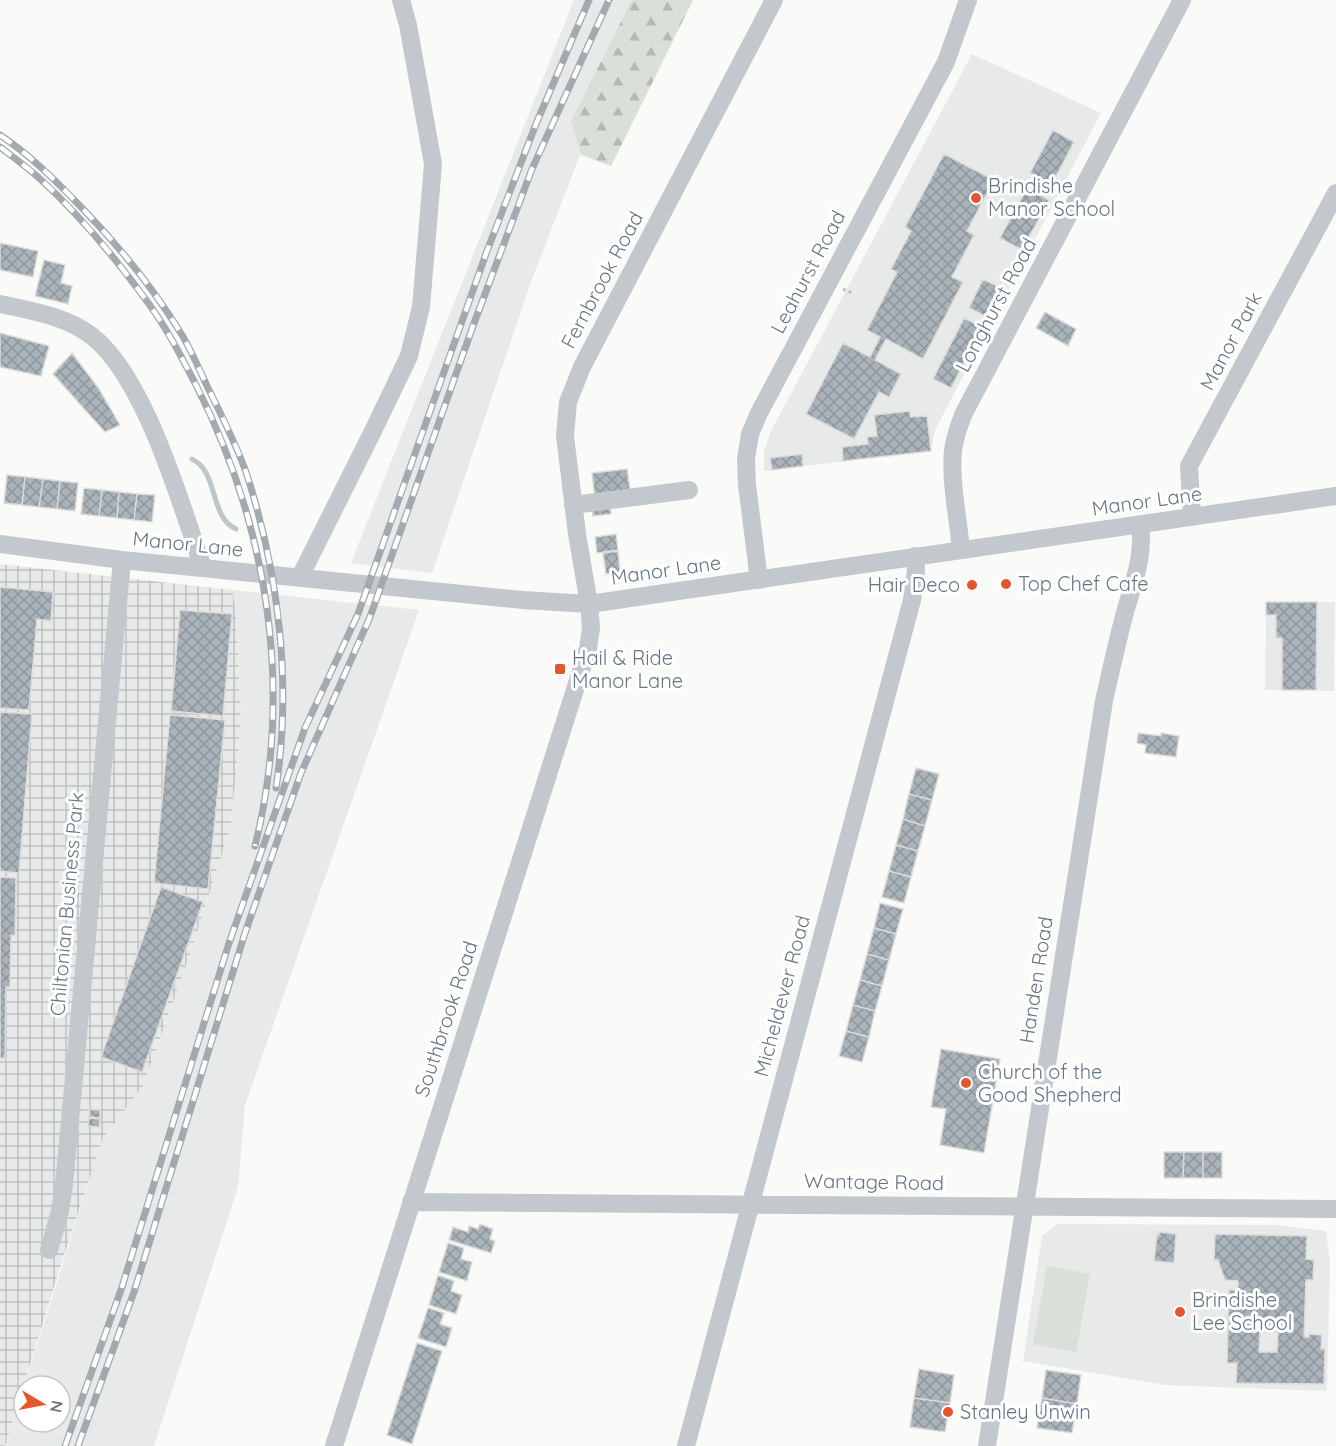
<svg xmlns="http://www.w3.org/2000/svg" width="1336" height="1446" viewBox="0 0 1336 1446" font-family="Quicksand,sans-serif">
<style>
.built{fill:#e8e9e9}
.industrial{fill:url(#industrial-grid)}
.grass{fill:#dadfd7}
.forest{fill:url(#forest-firs)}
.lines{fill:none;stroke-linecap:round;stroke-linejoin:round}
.stream{stroke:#bbc7cb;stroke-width:5}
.building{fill:url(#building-cross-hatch);stroke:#dcdcda;stroke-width:1.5;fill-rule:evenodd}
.path{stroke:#bbbfc2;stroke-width:3;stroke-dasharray:3 3;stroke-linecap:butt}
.minor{stroke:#c3c8cc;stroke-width:18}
.rail-casing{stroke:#a2aab0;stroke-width:7}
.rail{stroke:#fff;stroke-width:4.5;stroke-dasharray:14;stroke-linecap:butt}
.poi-dot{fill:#e4572e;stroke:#fff;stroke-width:2}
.labels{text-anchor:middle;stroke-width:6;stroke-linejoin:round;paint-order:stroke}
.poi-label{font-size:20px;fill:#657683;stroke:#fff;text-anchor:start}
.street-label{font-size:20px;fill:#657683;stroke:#fff}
</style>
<defs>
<pattern id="industrial-grid" width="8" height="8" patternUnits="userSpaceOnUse" patternTransform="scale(1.5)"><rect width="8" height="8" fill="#e8e9e9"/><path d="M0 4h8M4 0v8" fill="none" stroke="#c0c1c2"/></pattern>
<pattern id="forest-firs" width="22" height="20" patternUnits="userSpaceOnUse" patternTransform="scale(1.5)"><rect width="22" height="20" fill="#dadfd7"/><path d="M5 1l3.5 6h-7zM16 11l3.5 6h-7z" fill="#b4b9b4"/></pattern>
<pattern id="building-cross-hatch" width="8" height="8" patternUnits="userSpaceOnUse" patternTransform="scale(1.5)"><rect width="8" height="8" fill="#aab3b9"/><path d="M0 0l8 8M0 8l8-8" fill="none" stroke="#8e969c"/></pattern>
</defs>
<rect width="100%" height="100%" fill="#fafaf8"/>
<path class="built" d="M 574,0 L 693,0 L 611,166 L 580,155 L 531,282 L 432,573 L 351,563 Z
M 972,54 L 1101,113 L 935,430 L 931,451 L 764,471 L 764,452 L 770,433 Z
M 233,590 L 419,610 L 245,1105 L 238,1187 L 154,1446 L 5,1446 L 24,1386 L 24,1422 L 60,1422 L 60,1386 L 24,1386 L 103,1137 L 143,1086 L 189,957 L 231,826 L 241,719 L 236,616 Z
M 1266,602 L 1335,602 L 1334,691 L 1265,690 Z
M 1057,1224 L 1275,1225 L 1326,1231 L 1330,1263 L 1327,1391 L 1165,1385 L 1023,1361 L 1042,1236 Z"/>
<path class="industrial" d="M 0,564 L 233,590 L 236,616 L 241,720 L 231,826 L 189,957 L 143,1086 L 103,1138 L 60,1268 L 5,1446 L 0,1446 Z"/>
<path class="grass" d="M 1047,1266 L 1090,1274 L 1076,1352 L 1033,1344 Z"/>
<path class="forest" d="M 632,0 L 693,0 L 611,166 L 581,154 L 571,121 Z"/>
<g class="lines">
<path class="stream" d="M 192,459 C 219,472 209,517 236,529"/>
</g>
<path class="building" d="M 1053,130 L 1074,142 L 1052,184 L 1030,173 Z
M 944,154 L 994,180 L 967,231 L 974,235 L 952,277 L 963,282 L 923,359 L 886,339 L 875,360 L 901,374 L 889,397 L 879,392 L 854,439 L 806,414 L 843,343 L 870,357 L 880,337 L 867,330 L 897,272 L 891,269 L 911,231 L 905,227 Z
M 1027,188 L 1049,200 L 1022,250 L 1000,238 Z
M 0,243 L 38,251 L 33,277 L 0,270 Z
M 44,260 L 65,265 L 61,283 L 72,286 L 68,304 L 35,296 Z
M 983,279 L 999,287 L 985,316 L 969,308 Z
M 1045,312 L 1076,329 L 1068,346 L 1036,328 Z
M 964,318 L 982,327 L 951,388 L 933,379 Z
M 0,333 L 49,346 L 41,376 L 0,367 Z
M 72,353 L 99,389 L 120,425 L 105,432 L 53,374 Z
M 910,411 L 910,417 L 927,416 L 931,451 L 843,461 L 842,447 L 868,444 L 867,437 L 877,436 L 874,415 Z
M 802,454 L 803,466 L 772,470 L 770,458 Z
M 627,469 L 630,489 L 595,499 L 592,473 Z
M 7,475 L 25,477 L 22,505 L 4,503 Z
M 25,477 L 43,479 L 39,507 L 22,505 Z
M 43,479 L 60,481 L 57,509 L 39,507 Z
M 60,481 L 78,483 L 75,511 L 57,509 Z
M 84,488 L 102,490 L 99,516 L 81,514 Z
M 102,490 L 119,492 L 117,518 L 99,516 Z
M 119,492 L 137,494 L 134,520 L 117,518 Z
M 137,494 L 155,495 L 152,522 L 134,520 Z
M 610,504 L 611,514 L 593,516 L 592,506 Z
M 616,534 L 618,550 L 597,553 L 595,537 Z
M 618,551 L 620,572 L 606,574 L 603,553 Z
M 0,587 L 53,592 L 51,621 L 37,619 L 29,710 L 0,708 Z
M 1266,602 L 1317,602 L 1316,690 L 1282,690 L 1282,638 L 1276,638 L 1276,615 L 1266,615 Z
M 180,610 L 232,614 L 223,716 L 171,711 Z
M 0,712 L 32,714 L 19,873 L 0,871 Z
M 170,715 L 225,720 L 208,889 L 154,883 Z
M 1138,733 L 1161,736 L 1161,733 L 1179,736 L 1176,757 L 1145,753 L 1146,745 L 1137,743 Z
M 916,768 L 939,774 L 932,800 L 909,794 Z
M 909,794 L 932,800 L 925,826 L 903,819 Z
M 903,819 L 925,826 L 918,851 L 896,845 Z
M 896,845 L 918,851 L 911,877 L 889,871 Z
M 889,871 L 911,877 L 904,903 L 882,897 Z
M 0,877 L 16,878 L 15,935 L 11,935 L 10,987 L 6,987 L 5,1058 L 0,1058 Z
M 161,887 L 203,902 L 142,1072 L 101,1057 Z
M 880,903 L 903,909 L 896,934 L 874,928 Z
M 874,928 L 896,934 L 889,960 L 867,954 Z
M 867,954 L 889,960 L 882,986 L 860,980 Z
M 860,980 L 882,986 L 875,1011 L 853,1005 Z
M 853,1005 L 875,1011 L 869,1037 L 846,1031 Z
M 846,1031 L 869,1037 L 862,1062 L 839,1056 Z
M 941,1049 L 1000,1059 L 984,1153 L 940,1145 L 946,1109 L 931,1107 Z
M 90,1109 L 100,1110 L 100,1118 L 89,1117 Z
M 89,1118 L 100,1119 L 99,1127 L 88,1126 Z
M 1164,1152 L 1184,1152 L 1183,1178 L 1164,1178 Z
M 1184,1152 L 1203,1152 L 1203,1178 L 1183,1178 Z
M 1203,1152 L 1222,1152 L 1222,1178 L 1203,1178 Z
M 480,1224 L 493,1229 L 490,1239 L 495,1241 L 491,1253 L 449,1240 L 453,1227 L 468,1232 L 469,1226 L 478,1229 Z
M 1159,1232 L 1176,1234 L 1174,1263 L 1154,1261 L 1157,1235 L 1159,1235 Z
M 1215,1234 L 1307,1236 L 1306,1259 L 1314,1260 L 1313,1280 L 1306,1280 L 1304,1337 L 1309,1337 L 1309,1334 L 1322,1335 L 1321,1349 L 1325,1349 L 1324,1384 L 1236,1383 L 1237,1363 L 1227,1363 L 1229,1290 L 1238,1290 L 1238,1281 L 1225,1280 L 1218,1260 L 1214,1260 ZM 1260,1332 L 1278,1332 L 1277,1352 L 1259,1352 Z
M 448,1243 L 464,1248 L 461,1259 L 472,1262 L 467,1281 L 439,1272 Z
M 438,1275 L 454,1281 L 451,1291 L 462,1295 L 456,1314 L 429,1305 Z
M 428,1308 L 444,1313 L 440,1324 L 452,1328 L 446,1347 L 418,1338 Z
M 417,1343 L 442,1351 L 412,1444 L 387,1435 Z
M 919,1369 L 954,1375 L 950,1403 L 914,1398 Z
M 1046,1370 L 1081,1375 L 1077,1404 L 1042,1398 Z
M 914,1398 L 950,1403 L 945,1432 L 910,1427 Z
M 1042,1398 L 1077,1404 L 1072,1433 L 1037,1428 Z"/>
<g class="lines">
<path class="path" d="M 843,289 L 852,293"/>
<path class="minor" d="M 0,304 C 28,310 58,315 83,330 C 142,364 181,505 203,568
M 573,505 L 689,490
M 1192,517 L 1189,466 L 1336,193
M 0,544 L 122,560 L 523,600 L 589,604 L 1336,496
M 961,549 C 958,518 950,481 953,450 C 955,437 959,425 964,413 L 1182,0
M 300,577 L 374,429 L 409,356 L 421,307 L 433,164 L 408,25 L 401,0
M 759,580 L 747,485 L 746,459 L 750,434 L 759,413 L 946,62 L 968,0
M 411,1202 L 1336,1209
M 49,1250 L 60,1211 L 64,1185 L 122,560
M 334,1446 L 588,649 L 591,628 L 589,604 L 577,534 L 565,436 L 568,402 L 582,367 L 774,0
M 686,1446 L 912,600 L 916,570 L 915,556
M 987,1446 L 1104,701 C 1110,674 1116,647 1123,620 C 1131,588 1145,558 1140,525"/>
<defs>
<path id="rail" d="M 0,135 C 30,155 56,181 81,207 C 119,246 154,289 182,335 C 192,352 200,371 208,388 C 222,416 237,446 247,475 C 279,575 292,684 276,788
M 0,147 C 13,157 27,167 39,178 C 80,215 117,260 149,304 C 167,329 181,356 195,383 C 268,526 294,689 255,846
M 65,1446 L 121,1290 L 229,943 L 305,728 L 358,614 L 487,251 L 536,124 L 589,0
M 78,1446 L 134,1292 L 245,933 L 301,773 L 370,617 L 473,326 L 532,169 L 609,0"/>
</defs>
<use href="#rail" class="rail-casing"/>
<use href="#rail" class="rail"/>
</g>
<g class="poi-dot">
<circle cx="976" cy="198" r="6"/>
<circle cx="1006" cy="584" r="6"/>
<circle cx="972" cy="585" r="6"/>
<rect x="554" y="663" width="12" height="12" rx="3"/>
<circle cx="966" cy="1083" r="6"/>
<circle cx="1180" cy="1312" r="6"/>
<circle cx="948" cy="1412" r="6"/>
</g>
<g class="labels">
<g class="poi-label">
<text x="988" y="193">Brindishe<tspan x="988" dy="23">Manor School</tspan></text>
<text x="1018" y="591">Top Chef Cafe</text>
<text x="960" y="592" text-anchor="end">Hair Deco</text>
<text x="572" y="665">Hail &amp; Ride<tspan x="572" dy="23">Manor Lane</tspan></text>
<text x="978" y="1079">Church of the<tspan x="978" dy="23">Good Shepherd</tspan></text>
<text x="1192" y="1307">Brindishe<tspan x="1192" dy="23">Lee School</tspan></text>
<text x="960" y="1419">Stanley Unwin</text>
</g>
<g class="street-label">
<text transform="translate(808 272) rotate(-62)" y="7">Leahurst Road</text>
<text transform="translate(602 280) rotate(-62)" y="7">Fernbrook Road</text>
<text transform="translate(996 305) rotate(-62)" y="7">Longhurst Road</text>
<text transform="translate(1231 341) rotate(-62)" y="7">Manor Park</text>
<text transform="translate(1147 501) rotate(-8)" y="7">Manor Lane</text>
<text transform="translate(188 544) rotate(6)" y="7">Manor Lane</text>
<text transform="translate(666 570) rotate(-8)" y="7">Manor Lane</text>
<text transform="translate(67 904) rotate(-85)" y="7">Chiltonian Business Park</text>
<text transform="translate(1036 980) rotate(-81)" y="7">Handen Road</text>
<text transform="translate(782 996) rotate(-75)" y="7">Micheldever Road</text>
<text transform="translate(446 1019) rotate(-72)" y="7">Southbrook Road</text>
<text transform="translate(874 1182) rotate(1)" y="7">Wantage Road</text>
</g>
</g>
<g transform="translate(42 1404) rotate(100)"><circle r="28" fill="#ffffff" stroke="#c1c8cd" stroke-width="1.5"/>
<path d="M0-4.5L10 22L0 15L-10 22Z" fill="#e4572e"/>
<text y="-9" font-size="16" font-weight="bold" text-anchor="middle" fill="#657683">N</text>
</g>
</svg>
